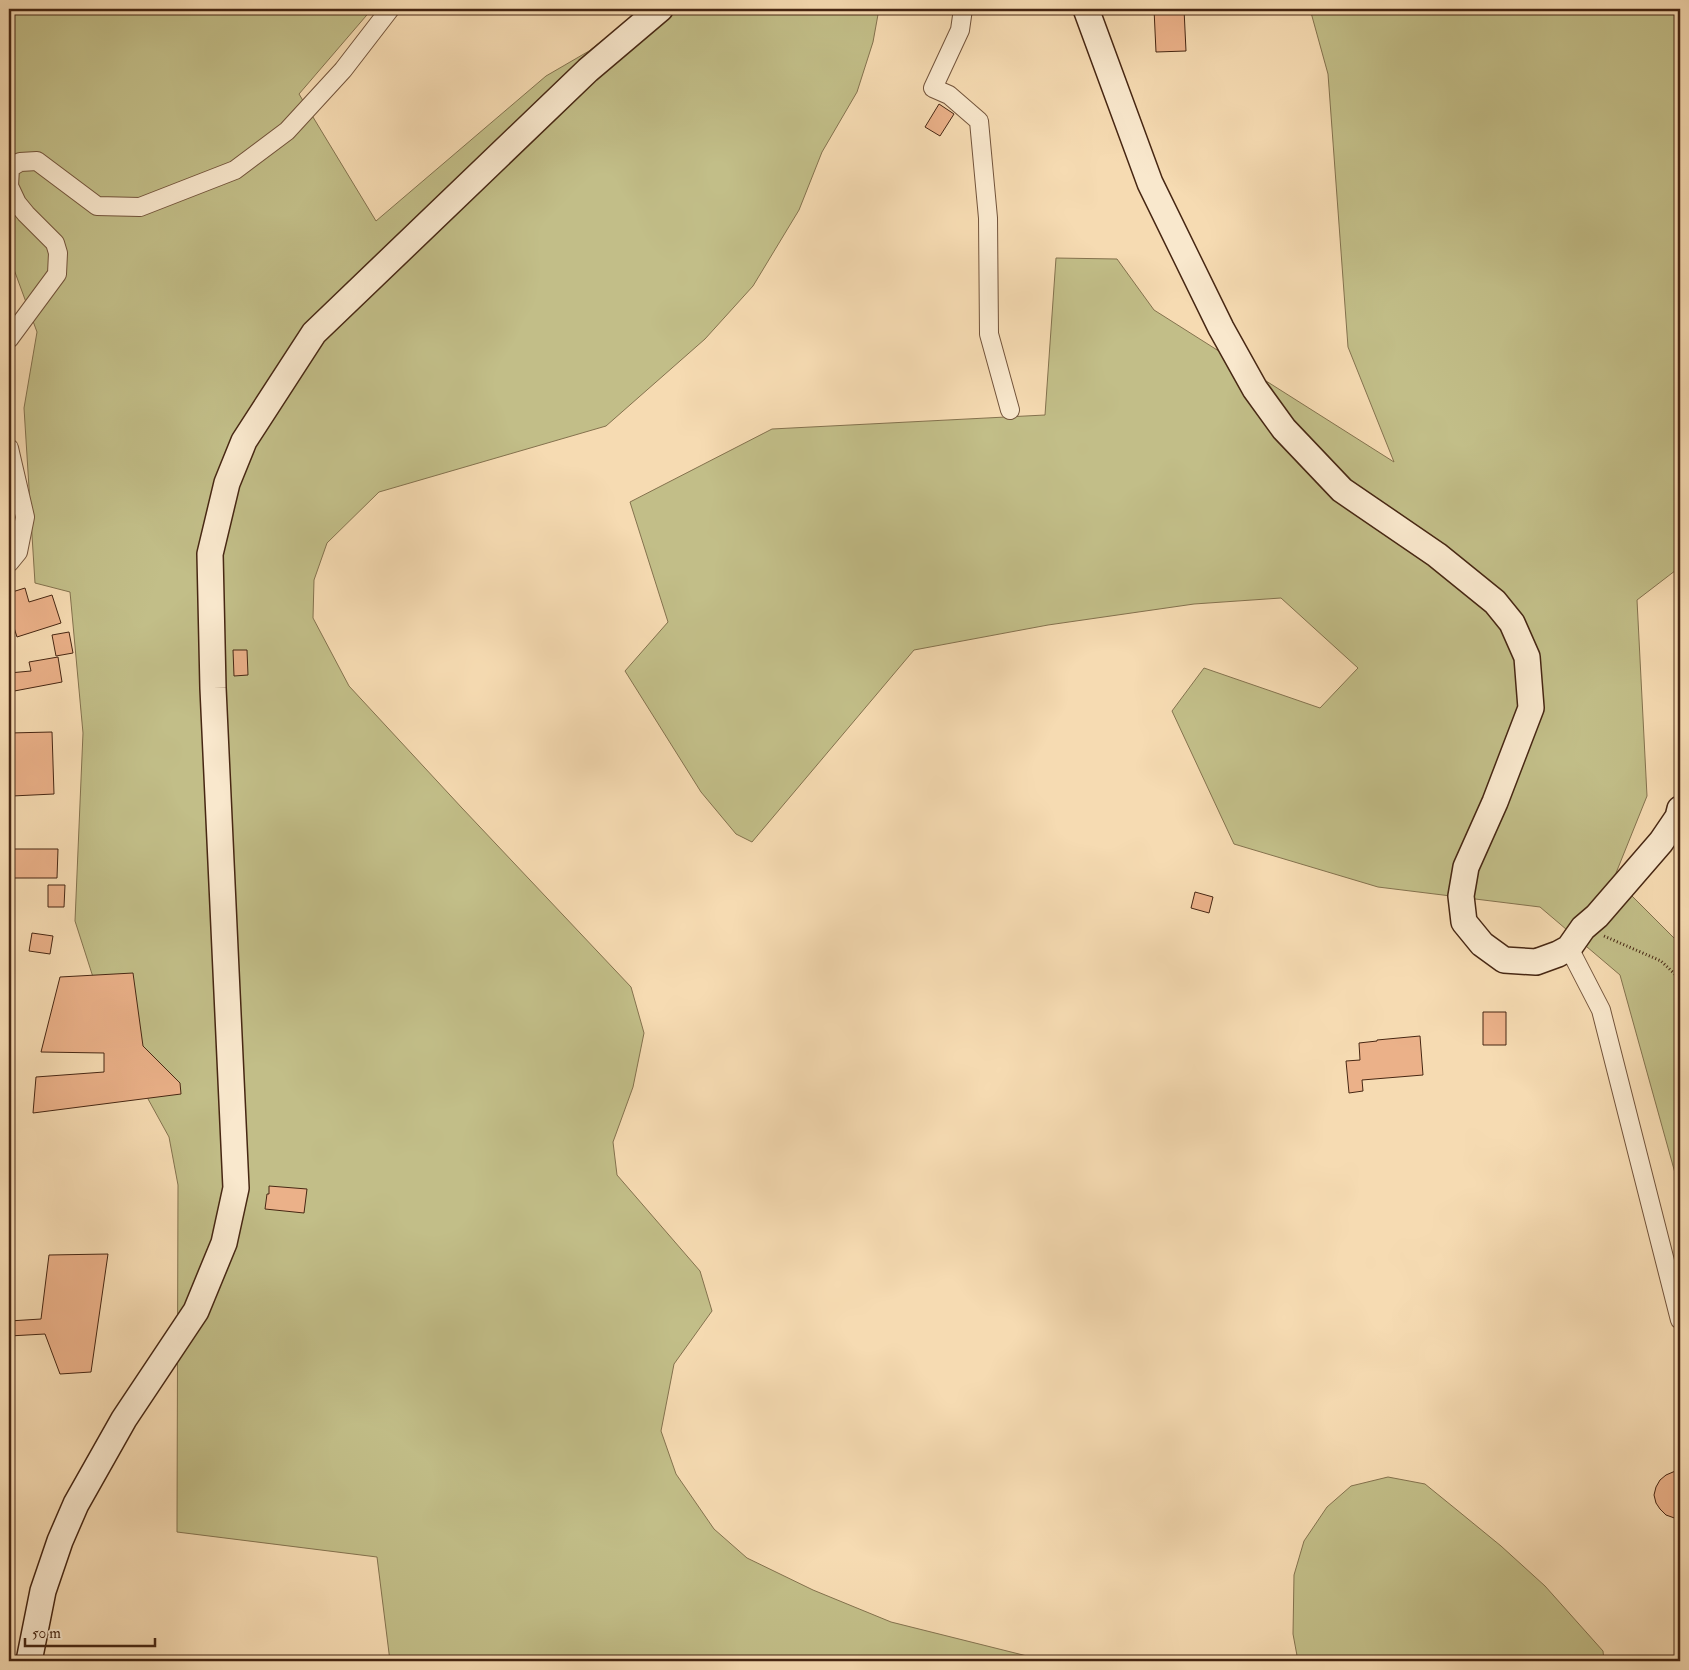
<svg xmlns="http://www.w3.org/2000/svg" width="1689" height="1670" viewBox="0 0 1689 1670" font-family="'IM FELL Double Pica',serif">
<style>
.green{fill:#c2be88;stroke:#84724e}
.building{fill:#ebb189;stroke:#472713}
.lines{fill:none;stroke-linecap:round;stroke-linejoin:round}
.street-casing{stroke:#73543b;stroke-width:20}
.secondary-casing{stroke:#472713;stroke-width:28}
.path{stroke:#472713;stroke-width:3;stroke-dasharray:1 2.5;stroke-linecap:butt}
.street{stroke:#f9e8cd;stroke-width:18}
.secondary{stroke:#f9e8cd;stroke-width:25}
</style>
<rect width="100%" height="100%" fill="#f6dbb2"/>
<filter id="stains"><feTurbulence type="fractalNoise" baseFrequency=".004" numOctaves="4"/><feColorMatrix values="0 0 0 0 .2 0 0 0 0 .09 0 0 0 0 .02 0 0 0 .5 -.17"/></filter>
<radialGradient id="worn" r=".72"><stop offset=".6" stop-color="#630" stop-opacity="0"/><stop offset="1" stop-color="#630" stop-opacity=".3"/></radialGradient>
<path class="green" d="M 9,9 L 372,9 L 299,94 L 376,221 L 546,76 L 589,51 L 642,9 L 879,9 L 873,42 L 857,92 L 822,152 L 799,210 L 753,286 L 705,339 L 606,426 L 379,492 L 327,543 L 314,580 L 313,618 L 349,686 L 462,808 L 631,987 L 644,1033 L 633,1087 L 613,1142 L 617,1175 L 700,1271 L 712,1311 L 674,1364 L 661,1431 L 676,1474 L 714,1529 L 747,1558 L 813,1590 L 891,1622 L 1047,1661 L 390,1661 L 377,1557 L 177,1532 L 178,1185 L 169,1137 L 110,1030 L 75,921 L 83,733 L 70,592 L 35,583 L 24,408 L 37,332 L 9,256 Z
M 1310,9 L 1680,9 L 1680,567 L 1637,600 L 1647,796 L 1614,878 L 1680,944 L 1680,1191 L 1620,975 L 1540,907 L 1378,887 L 1234,844 L 1172,711 L 1204,668 L 1320,708 L 1358,668 L 1281,598 L 1194,604 L 1048,625 L 914,650 L 752,842 L 736,834 L 701,792 L 625,671 L 668,622 L 630,502 L 772,429 L 1045,415 L 1056,258 L 1117,259 L 1154,310 L 1394,462 L 1348,347 L 1328,74 Z
M 1388,1477 L 1425,1484 L 1457,1510 L 1501,1546 L 1545,1586 L 1603,1651 L 1604,1661 L 1298,1661 L 1293,1634 L 1294,1575 L 1304,1541 L 1327,1507 L 1351,1486 Z"/>
<path class="building" d="M 1154,9 L 1184,9 L 1186,51 L 1156,52 Z
M 939,104 L 954,114 L 940,136 L 925,127 Z
M 25,588 L 29,602 L 52,595 L 61,623 L 17,637 L 9,612 L 9,593 Z
M 69,632 L 73,653 L 56,656 L 52,635 Z
M 233,650 L 247,650 L 248,675 L 234,676 Z
M 58,657 L 62,682 L 9,692 L 9,673 L 31,671 L 29,662 Z
M 52,732 L 54,794 L 12,796 L 9,733 Z
M 12,849 L 58,849 L 57,878 L 12,878 Z
M 48,885 L 65,885 L 64,907 L 48,907 Z
M 1195,892 L 1213,897 L 1209,913 L 1191,908 Z
M 32,933 L 53,936 L 50,954 L 29,951 Z
M 133,973 L 143,1046 L 180,1083 L 181,1094 L 33,1113 L 36,1077 L 104,1072 L 104,1053 L 41,1052 L 60,977 Z
M 1483,1012 L 1506,1012 L 1506,1045 L 1483,1045 Z
M 1420,1036 L 1423,1075 L 1362,1080 L 1363,1091 L 1349,1093 L 1346,1061 L 1360,1060 L 1359,1043 L 1377,1041 L 1377,1040 Z
M 269,1186 L 307,1189 L 304,1213 L 265,1209 L 267,1194 L 269,1194 Z
M 108,1254 L 91,1372 L 60,1374 L 45,1334 L 9,1336 L 9,1321 L 41,1319 L 49,1255 Z
M 1680,1469 L 1680,1520 L 1666,1515 L 1660,1509 L 1656,1503 L 1654,1495 L 1656,1487 L 1660,1480 L 1666,1475 Z"/>
<g class="lines">
<defs>
<path id="street" d="M 963,9 L 960,30 L 933,88 L 949,95 L 979,121 L 988,218 L 989,334 L 1010,410
M 9,339 L 57,274 L 58,253 L 55,243 L 26,214 L 17,203 L 9,186 L 10,168 L 20,162 L 37,161 L 97,206 L 140,207 L 235,170 L 287,131 L 343,70 L 390,9
M 9,448 L 25,517 L 18,552 L 9,563
M 1569,948 L 1601,1010 L 1680,1320"/>
<path id="secondary" d="M 1086,9 L 1150,183 L 1221,328 L 1255,389 L 1284,429 L 1342,490 L 1437,555 L 1495,602 L 1512,623 L 1527,657 L 1531,708 L 1495,802 L 1466,867 L 1461,896 L 1464,922 L 1482,944 L 1504,960 L 1536,962 L 1558,954 L 1569,948 L 1583,928 L 1597,916 L 1661,842 L 1678,817 L 1680,809
M 29,1661 L 43,1591 L 60,1541 L 76,1504 L 124,1419 L 196,1311 L 224,1243 L 236,1188 L 213,688 L 210,554 L 227,483 L 244,441 L 314,333 L 588,70 L 660,9"/>
</defs>
<use href="#street" class="street-casing"/>
<use href="#secondary" class="secondary-casing"/>
<path class="path" d="M 1604,936 L 1661,961 L 1680,979"/>
<use href="#street" class="street"/>
<use href="#secondary" class="secondary"/>
</g>
<rect width="1689" height="1670" fill="none" stroke="#f6dbb2" stroke-width="30"/>
<rect x="10" y="10" width="1669" height="1650" fill="none" stroke="#472713" stroke-width="2.5"/>
<rect x="15" y="15" width="1659" height="1640" fill="none" stroke="#472713"/>
<path d="M25 1638v8h130v-8" fill="none" stroke="#472713" stroke-width="2.5"/>
<text x="32" y="1638" font-size="15" fill="#472713" stroke="#f9e8cd" stroke-width="4" paint-order="stroke">50 m</text>
<rect width="100%" height="100%" filter="url(#stains)"/>
<rect width="100%" height="100%" fill="url(#worn)"/>
</svg>
